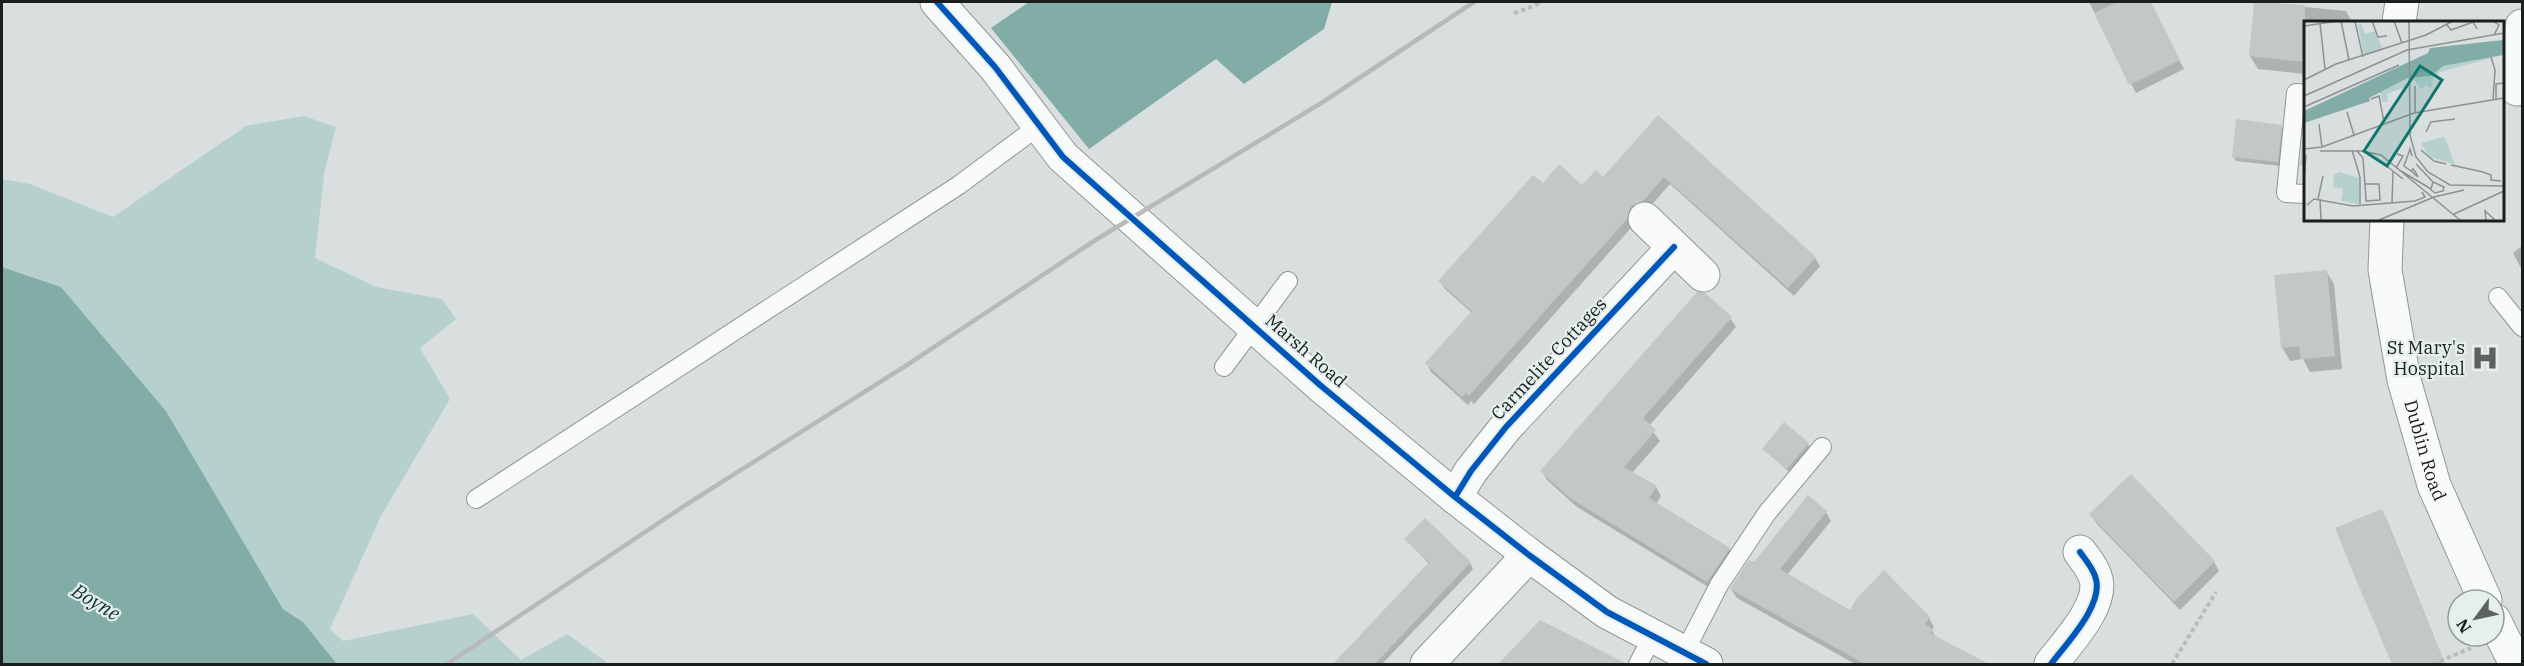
<svg xmlns="http://www.w3.org/2000/svg" width="2524" height="666" viewBox="0 0 2524 666" font-family="'IBM Plex Serif',serif">
<style>
.green{fill:#b6d1cd}
.water{fill:#82ada7}
.shadow{fill:#0003}
.building{fill:#c3c8c7}
.lines{fill:none;stroke-linecap:round;stroke-linejoin:round}
.lane-casing{stroke:#929695;stroke-width:20}
.street-casing{stroke:#929695;stroke-width:35}
.secondary-casing{stroke:#929695;stroke-width:35}
.path{stroke:#babcbc;stroke-width:4;stroke-dasharray:4.5 3;stroke-linecap:butt}
.lane{stroke:#f9fafa;stroke-width:18}
.street{stroke:#f9fafa;stroke-width:33}
.secondary{stroke:#f9fafa;stroke-width:33}
.rail{stroke:#b8b9b9;stroke-width:4.5}
.cycleway-casing{stroke:#e4efee;stroke-width:10}
.cycleway{stroke:#0057b8;stroke-width:6}
.labels{text-anchor:middle;stroke-width:4.5;stroke-linejoin:round;paint-order:stroke}
.poi-label{font-size:18px;fill:#1a1f1e;stroke:#e4efee;text-anchor:end}
.street-label{font-size:18px;fill:#1a1f1e;stroke:#e4efee}
.water-label{font-size:20px;font-style:italic;fill:#11302d;stroke:#e4efee}
.inset-road{fill:none;stroke:#8d9291;stroke-width:1.5}
.view{fill:#0f766e;fill-opacity:0.15;stroke:#0f766e;stroke-width:3}
.inset-edge{fill:none;stroke:#1a1f1e;stroke-width:3}
</style>
<rect width="100%" height="100%" fill="#d9dfde"/>
<path class="green" d="M 304,116 L 336,127 L 324,174 L 315,258 L 376,287 L 442,299 L 456,319 L 420,348 L 450,399 L 381,516 L 330,629 L 343,641 L 473,614 L 521,660 L 567,634 L 609,664 L 337,664 L 303,622 L 283,609 L 166,411 L 61,287 L 2,267 L 2,179 L 30,184 L 113,217 L 246,126 Z"/>
<path class="water" d="M 1029,2 L 1332,2 L 1324,29 L 1244,84 L 1216,59 L 1089,149 L 991,28 Z
M 2,267 L 61,287 L 166,411 L 283,609 L 303,622 L 337,664 L 2,664 Z"/>
<path class="shadow" d="M 2089,2 L 2148,2 L 2184,69 L 2136,93 Z
M 2256,2 L 2346,11 L 2352,22 L 2305,22 L 2305,74 L 2258,69 L 2250,56 Z
M 1658,117 L 1815,258 L 1820,266 L 1794,296 L 1670,184 L 1648,209 L 1636,215 L 1631,228 L 1474,404 L 1471,401 L 1468,405 L 1431,372 L 1427,364 L 1472,313 L 1445,289 L 1440,281 L 1543,186 L 1583,187 L 1603,179 Z
M 2281,126 L 2283,130 L 2280,166 L 2236,161 L 2233,156 Z
M 2522,246 L 2522,270 L 2513,253 Z
M 2326,271 L 2334,284 L 2342,369 L 2310,372 L 2303,359 L 2290,361 L 2282,347 Z
M 1730,318 L 1736,327 L 1649,426 L 1660,441 L 1632,473 L 1656,487 L 1661,496 L 1656,504 L 1729,549 L 1735,558 L 1713,590 L 1577,507 L 1547,480 L 1542,471 Z
M 1808,444 L 1810,448 L 1790,473 L 1764,449 Z
M 2131,476 L 2214,562 L 2219,571 L 2180,610 L 2097,524 L 2091,515 Z
M 2381,510 L 2387,520 L 2445,664 L 2394,664 L 2337,528 Z
M 1826,512 L 1831,521 L 1787,575 L 1851,612 L 1884,572 L 1929,618 L 1934,627 L 1932,630 L 1936,638 L 1962,658 L 1958,664 L 1855,664 L 1737,598 L 1731,589 L 1754,564 Z
M 1406,539 L 1470,563 L 1473,569 L 1382,664 L 1334,664 L 1429,564 Z
M 1541,622 L 1611,658 L 1615,664 L 1501,664 Z"/>
<path class="building" d="M 2117,2 L 2151,2 L 2180,60 L 2129,85 L 2094,13 Z
M 2254,2 L 2305,5 L 2305,62 L 2249,56 Z
M 1658,115 L 1816,257 L 1788,288 L 1664,177 L 1643,201 L 1631,206 L 1627,219 L 1469,396 L 1466,393 L 1462,397 L 1425,363 L 1472,311 L 1438,281 L 1533,175 L 1543,183 L 1559,164 L 1582,185 L 1596,170 L 1603,177 Z
M 2236,119 L 2282,125 L 2278,162 L 2232,157 Z
M 2304,127 L 2305,128 L 2305,166 L 2300,165 Z
M 2327,270 L 2335,356 L 2301,359 L 2299,346 L 2281,348 L 2274,275 Z
M 1697,292 L 1705,293 L 1732,317 L 1643,418 L 1656,430 L 1624,467 L 1657,486 L 1649,498 L 1730,548 L 1707,582 L 1570,498 L 1540,471 Z
M 1784,422 L 1809,443 L 1787,469 L 1762,449 Z
M 2131,474 L 2215,561 L 2174,602 L 2089,514 Z
M 1808,495 L 1827,511 L 1780,569 L 1850,610 L 1857,598 L 1884,570 L 1930,617 L 1925,624 L 1933,629 L 1930,633 L 1989,664 L 1865,664 L 1730,589 L 1749,560 L 1754,562 Z
M 2382,509 L 2427,620 L 2445,664 L 2392,664 L 2357,582 L 2335,528 Z
M 1425,518 L 1471,562 L 1375,664 L 1333,664 L 1429,562 L 1404,539 Z
M 1540,620 L 1627,664 L 1498,664 Z"/>
<g class="lines">
<defs>
<path id="lane" d="M 2305,94 L 2296,93 L 2286,193 L 2305,194
M 2498,297 L 2522,327
M 1224,367 L 1288,281
M 476,499 L 959,185 L 1040,125
M 1684,653 L 1719,585 L 1767,513 L 1822,447
M 1638,664 L 1653,636"/>
<path id="street" d="M 2517,89 L 2522,26
M 1645,219 L 1703,275
M 1455,497 L 1471,471 L 1506,427 L 1674,247
M 1427,664 L 1529,555
M 2051,664 C 2066,644 2106,603 2095,576 C 2092,567 2085,559 2080,552"/>
<g id="secondary">
<path d="M 937,2 L 995,67 L 1063,157 L 1320,385 L 1455,497 L 1529,555 L 1607,612 L 1706,664"/>
<path d="M 2399,22 L 2402,2"/>
<path id="s1" d="M 2387,219 L 2385,270 L 2404,380 L 2434,485 L 2485,600"/>
<path d="M 2494,620 L 2516,664"/>
</g>
</defs>
<use href="#lane" class="lane-casing"/>
<use href="#street" class="street-casing"/>
<use href="#secondary" class="secondary-casing"/>
<path class="path" d="M 1514,13 L 1534,6 L 1541,2
M 2172,664 L 2216,592
M 2433,664 L 2471,648"/>
<use href="#lane" class="lane"/>
<use href="#street" class="street"/>
<use href="#secondary" class="secondary"/>
<path class="rail" d="M 447,664 L 684,506 L 907,365 L 1094,241 L 1323,102 L 1474,2"/>
<defs>
<path id="cycleway" d="M 937,2 L 995,67 L 1063,157 L 1320,385 L 1455,497 L 1529,555 L 1607,612 L 1706,664
M 1455,497 L 1471,471 L 1506,427 L 1674,247
M 2051,664 C 2066,644 2106,603 2095,576 C 2092,567 2085,559 2080,552"/>
</defs>
<use href="#cycleway" class="cycleway-casing"/>
<use href="#cycleway" class="cycleway"/>
</g>
<defs>
<symbol id="hospital-bare" viewBox="-9 -9 18 18"><path d="M-5-5h3v3.5h4V-5h3V5h-3V1.5h-4V5h-3Z" fill="#5d6261" stroke="#e4efee" stroke-width="2.5" paint-order="stroke"/></symbol>
</defs>
<g fill-rule="evenodd">
<use href="#hospital-bare" x="2466" y="339" width="38" height="38"/>
</g>
<g class="labels">
<g class="poi-label">
<text x="2465" y="354">St Mary's<tspan x="2465" dy="21">Hospital</tspan></text>
</g>
<g class="street-label">
<text transform="translate(1306 351) rotate(41)" y="6">Marsh Road</text>
<text transform="translate(1549 359) rotate(-47)" y="6">Carmelite Cottages</text>
<text dy="6" stroke="none"><textPath href="#s1" startOffset="236">Dublin Road</textPath></text>
</g>
<g class="water-label">
<text transform="translate(96 602) rotate(31)" y="7">Boyne</text>
</g>
</g>
<g transform="translate(2304 21)">
<rect width="200" height="200" fill="#d9dfde"/>
<path d="M 57,3 L 61,13 L 71,10 L 79,29 L 60,34 L 54,4 ZM 199,34 L 136,51 L 129,58 L 127,68 L 123,64 L 117,68 L 109,57 L 104,65 L 83,73 L 84,81 L 78,81 L 76,71 L 104,57 L 121,56 L 139,45 ZM 139,116 L 141,117 L 151,144 L 124,135 L 117,122 ZM 36,151 L 55,157 L 55,183 L 37,180 L 39,168 L 29,166 L 30,154 Z" fill="#b6d1cd"/>
<path d="M 199,19 L 199,34 L 139,45 L 127,55 L 104,57 L 65,77 L 66,80 L 0,102 L 0,90 L 124,32 L 126,27 Z" fill="#82ada7"/>
<path class="inset-road" d="M 37,0 L 45,39M 51,0 L 59,36M 68,0 L 74,16 L 83,15M 90,0 L 98,22M 105,0 L 106,114 L 112,136 L 124,151 L 146,164 L 200,165M 189,0 L 195,4 L 190,14M 16,2 L 21,48M 143,4 L 147,9 L 169,1 L 173,8M 0,5 L 34,0M 187,36 L 191,49 L 189,78M 0,59 L 32,43 L 122,14 L 149,0M 111,65 L 111,92M 0,75 L 103,29 L 200,12M 67,78 L 75,75 L 80,101M 192,78 L 192,63 L 200,62M 0,86 L 95,44M 43,91 L 50,114M 15,103 L 18,126M 122,111 L 127,101 L 151,98M 0,128 L 18,126 L 110,92 L 200,77M 48,129 L 56,156 L 56,183M 117,129 L 130,140 L 142,143M 16,130 L 58,130 L 77,134 L 156,199M 53,130 L 59,137 L 62,178 L 62,180 L 76,179 L 75,163 L 61,163M 80,143 L 99,158M 147,144 L 179,151 L 187,154 L 187,159 L 197,160M 92,147 L 99,135 L 93,133M 109,148 L 112,152 L 114,156 L 107,150 ZM 97,150 L 127,168 L 129,161 L 112,143M 107,150 L 100,145 L 106,128 L 108,135M 0,159 L 2,134M 126,168 L 131,172 L 139,170 L 140,166 L 129,161M 14,178 L 19,155M 16,178 L 17,199M 88,181 L 89,151M 3,184 L 10,178 L 49,185 L 111,180 L 121,176 L 118,171M 150,193 L 200,170M 75,199 L 130,176 L 160,169M 182,199 L 181,190 L 191,199"/>
<path class="view" d="M 116,45 L 138,59 L 83,145 L 60,130 Z"/>
<rect width="200" height="200" class="inset-edge"/>
</g>
<rect width="2524" height="666" fill="none" stroke="#1a1f1e" stroke-width="6"/>
<g transform="translate(2476 618) rotate(237)"><circle r="28" fill="#e4efee" stroke="#939c9b" stroke-width="1.5"/>
<path d="M0-4.5L10 22L0 15L-10 22Z" fill="#5d6261"/>
<text y="-9" font-size="16" font-weight="bold" text-anchor="middle" fill="#1a1f1e">N</text>
</g>
</svg>
